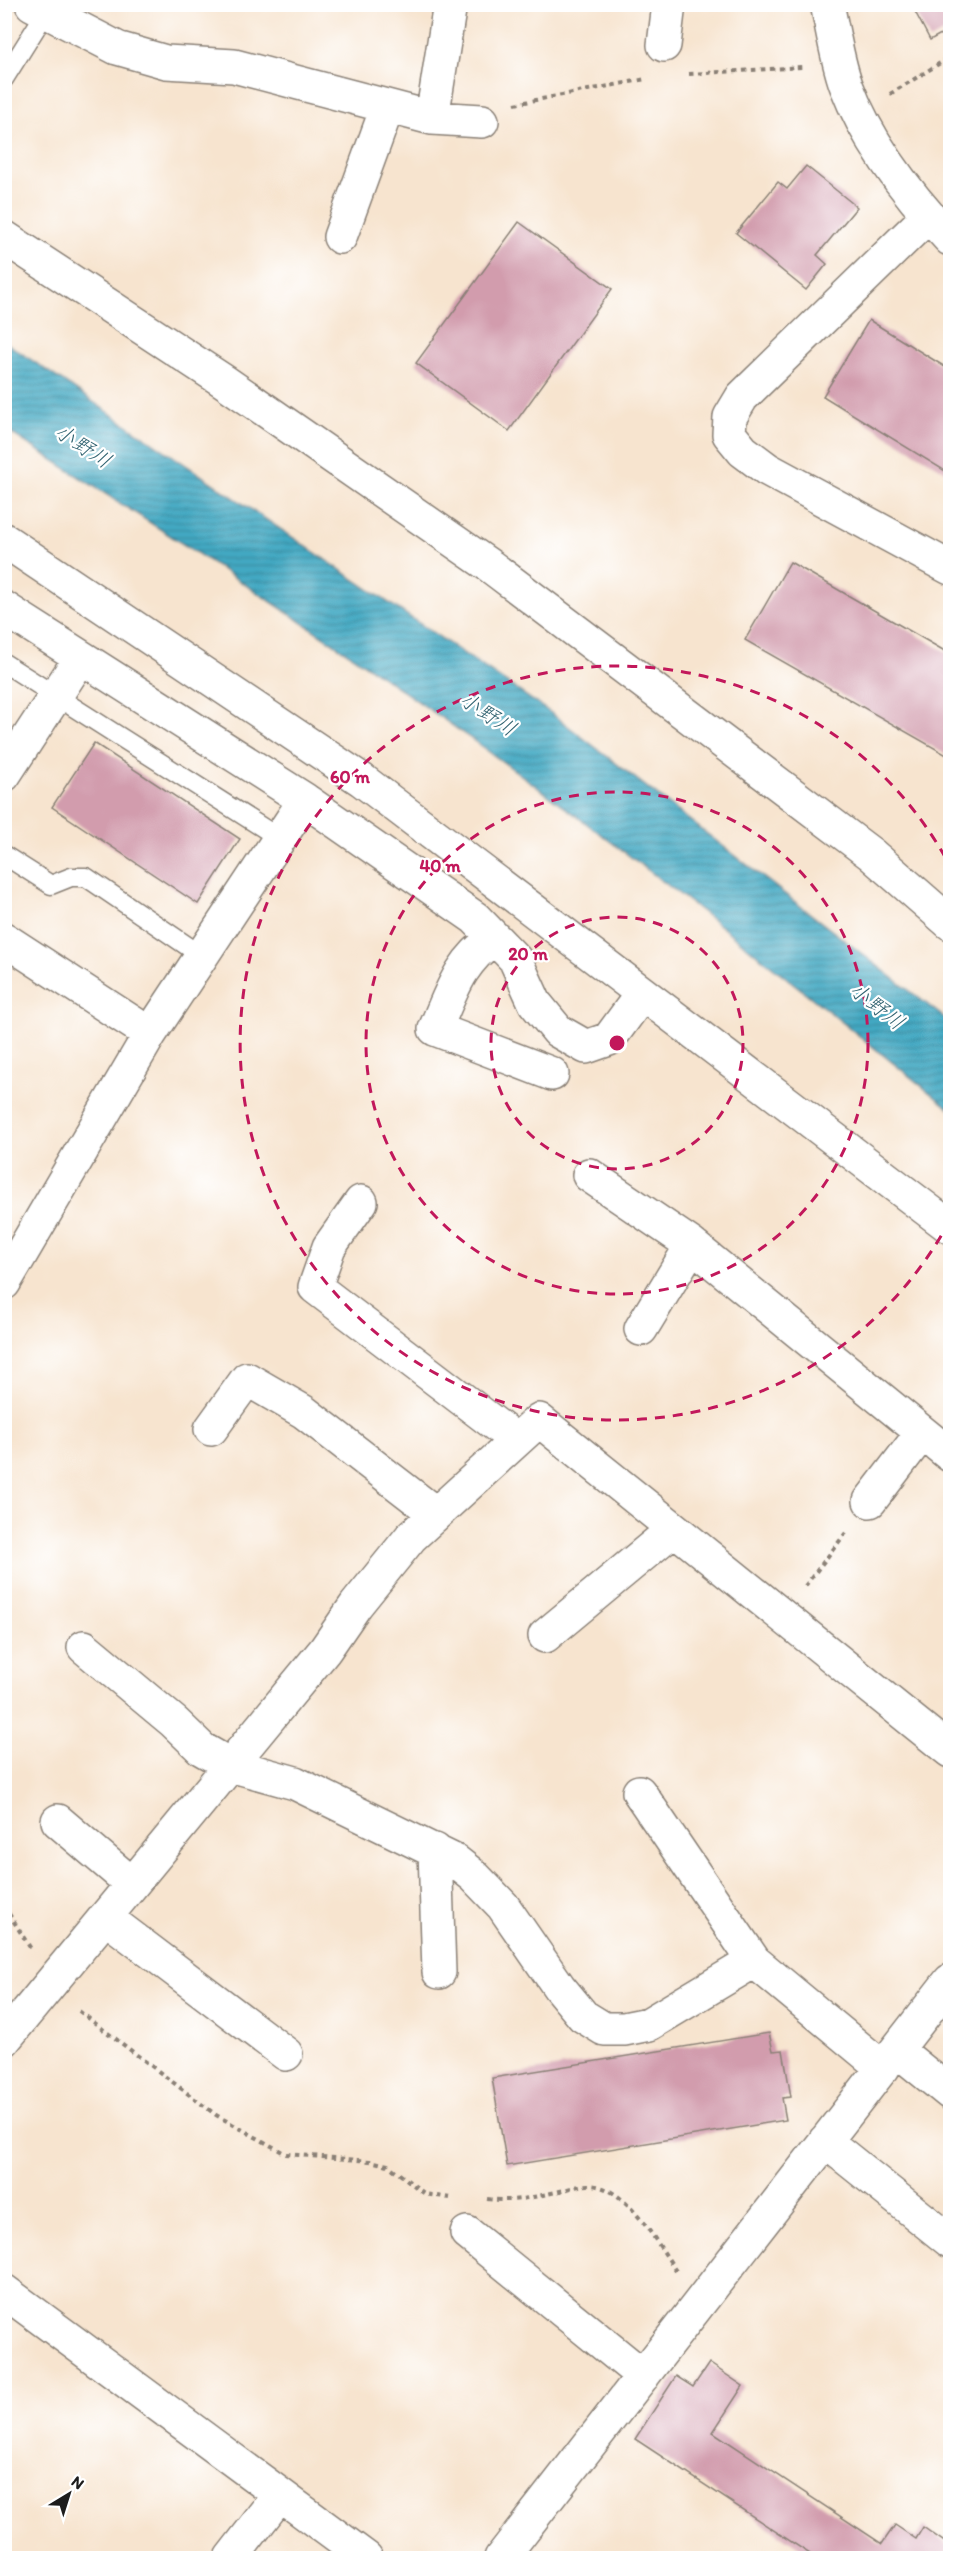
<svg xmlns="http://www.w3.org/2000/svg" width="955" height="2563" viewBox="0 0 955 2563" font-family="Itim,'Klee One',sans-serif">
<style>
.water{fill:url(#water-rules);stroke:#306270;stroke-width:1.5}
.building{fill:#d29cad}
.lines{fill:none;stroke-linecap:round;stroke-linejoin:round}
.service-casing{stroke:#8a8076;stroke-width:21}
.minor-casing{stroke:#8a8076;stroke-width:36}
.tertiary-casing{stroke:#8a8076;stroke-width:36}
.path{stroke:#8a8076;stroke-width:4;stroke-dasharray:4.5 4.5;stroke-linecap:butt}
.service{stroke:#fff;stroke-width:18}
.minor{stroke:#fff;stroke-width:33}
.tertiary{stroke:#fff;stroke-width:33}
.ring{fill:none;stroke:#c2185b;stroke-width:3;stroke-dasharray:10 8}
.labels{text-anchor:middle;stroke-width:4.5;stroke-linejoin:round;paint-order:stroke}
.water-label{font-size:21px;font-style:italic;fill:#306270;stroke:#fff}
.centre{fill:#c2185b;stroke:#fff;stroke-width:3}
.ring-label{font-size:18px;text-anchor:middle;font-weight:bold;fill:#c2185b;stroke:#fff;stroke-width:4.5;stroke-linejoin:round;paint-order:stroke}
</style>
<defs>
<pattern id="water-rules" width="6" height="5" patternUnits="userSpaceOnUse" patternTransform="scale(1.5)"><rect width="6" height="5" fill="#43a9c3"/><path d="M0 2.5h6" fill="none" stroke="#37899e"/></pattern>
</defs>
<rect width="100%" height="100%" fill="#fff"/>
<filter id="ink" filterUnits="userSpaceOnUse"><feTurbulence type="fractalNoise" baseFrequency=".0167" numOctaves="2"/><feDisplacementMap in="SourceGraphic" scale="12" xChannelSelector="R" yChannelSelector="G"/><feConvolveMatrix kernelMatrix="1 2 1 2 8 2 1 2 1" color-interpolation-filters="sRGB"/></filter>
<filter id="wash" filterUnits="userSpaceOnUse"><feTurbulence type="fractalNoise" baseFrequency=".008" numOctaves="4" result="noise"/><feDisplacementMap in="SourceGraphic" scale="24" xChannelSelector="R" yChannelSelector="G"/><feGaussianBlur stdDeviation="1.35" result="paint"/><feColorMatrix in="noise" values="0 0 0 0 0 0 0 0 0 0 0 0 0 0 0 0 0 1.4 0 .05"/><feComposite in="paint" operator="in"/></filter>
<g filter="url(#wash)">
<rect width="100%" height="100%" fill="#f7e4cf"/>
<path class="water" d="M 5,342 L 551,713 L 950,1022 L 950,1109 C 811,996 670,884 525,778 C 357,654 180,542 5,429 Z"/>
<g id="blocks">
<path class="building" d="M 911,4 L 950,4 L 950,29 L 930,40 Z
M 806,166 L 857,207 L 817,255 L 827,264 L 806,290 L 736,233 L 778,182 L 787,189 Z
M 519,222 L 612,289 L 509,431 L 416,363 Z
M 869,320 L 950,370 L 950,474 L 823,396 Z
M 790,562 L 950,654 L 950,757 L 745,640 Z
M 94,743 L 240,839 L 198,904 L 52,807 Z
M 769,2033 L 773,2051 L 783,2050 L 791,2097 L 782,2098 L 786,2120 L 507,2166 L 492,2078 Z
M 709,2363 L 743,2386 L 713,2432 L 882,2544 L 895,2525 L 916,2539 L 923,2527 L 950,2546 L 950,2558 L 816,2558 L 635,2439 L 676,2376 L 693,2387 Z"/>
</g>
</g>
<g filter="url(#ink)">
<use href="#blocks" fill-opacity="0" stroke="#8a8076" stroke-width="1.5"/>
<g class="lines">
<defs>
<path id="service" d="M 4,79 L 46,12
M 4,663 L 279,838
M 4,855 L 51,885 L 71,877 L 86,877 L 202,956"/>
<path id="minor" d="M 32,4 L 117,48 L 166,62 L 234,66 L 432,118 L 450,4
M 827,4 C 833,31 837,60 846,85 C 868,143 908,195 950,239
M 664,45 L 669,4
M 432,118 L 482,121
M 928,216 L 742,397 L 730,417 L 729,434 L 743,451 L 767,469 L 950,568
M 4,237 L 225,382 L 490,566 L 871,854 L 950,923
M 340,237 L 387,108
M 4,608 L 305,800
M 4,775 L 81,657
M 494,938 C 459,963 452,991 435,1029 L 552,1074
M 4,939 L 150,1034 L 305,800 L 475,918 L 515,959 L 535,1003 L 558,1031 L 586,1047 L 609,1039 L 642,994
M 589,1175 L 692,1245 L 950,1455
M 361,1202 L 329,1247 L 315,1287 L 516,1440
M 4,1283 L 150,1034
M 641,1329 L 692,1245
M 211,1429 L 247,1379 L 304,1412 L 436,1514
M 870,1501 L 922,1433
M 545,1636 L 674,1529
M 84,1647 L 174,1722 L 202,1749 L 230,1765 L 295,1783 L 455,1861 L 474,1876 L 503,1906 L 559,1987 L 583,2016 L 604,2029 L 624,2029 L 649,2024 L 754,1961 L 883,2068
M 639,1792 L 754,1961
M 58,1821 L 132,1884
M 435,1850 L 439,1972
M 105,1917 L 286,2054
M 4,2040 L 325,1650 L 356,1605 L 411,1537 L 539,1420 L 950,1751
M 897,2050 L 950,2093
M 825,2141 L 950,2241
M 467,2233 L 643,2376
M 4,2291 L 366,2558
M 231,2558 L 280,2495
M 501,2558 L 950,1981"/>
<path id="tertiary" d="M 4,540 L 362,780 L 950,1227"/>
</defs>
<use href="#service" class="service-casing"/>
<use href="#minor" class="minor-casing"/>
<use href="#tertiary" class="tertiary-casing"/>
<path class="path" d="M 689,74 L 802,67
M 890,94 L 950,57
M 515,104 L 646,79
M 805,1586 L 848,1530
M 4,1906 L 31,1949
M 79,2011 L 216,2115 L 286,2154 L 370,2161 L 388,2165 L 425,2194 L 450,2198
M 487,2199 C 516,2202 529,2198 556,2192 C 566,2190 578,2185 588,2185 C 627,2185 656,2243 676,2270"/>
<use href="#service" class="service"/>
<use href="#minor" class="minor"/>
<use href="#tertiary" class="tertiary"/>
</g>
</g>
<g class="ring">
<circle cx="617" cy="1043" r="126"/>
<circle cx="617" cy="1043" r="251"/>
<path d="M950 1220A377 377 0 1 1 950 866"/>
</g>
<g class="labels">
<g class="water-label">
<text transform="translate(83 446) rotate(33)" y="7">小野川</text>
<text transform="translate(488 714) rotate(33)" y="7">小野川</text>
<text transform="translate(877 1006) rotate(38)" y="7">小野川</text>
</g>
</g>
<circle cx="617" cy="1043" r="9" class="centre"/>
<g class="ring-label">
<text x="350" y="783">60 m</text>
<text x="440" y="872">40 m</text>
<text x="528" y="960">20 m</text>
</g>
<rect width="955" height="2563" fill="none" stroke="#fff" stroke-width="24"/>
<g transform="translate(69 2494) rotate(38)" stroke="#ffffff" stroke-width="4.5" paint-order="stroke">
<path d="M0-4.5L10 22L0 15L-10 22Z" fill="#1c1c1c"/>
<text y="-9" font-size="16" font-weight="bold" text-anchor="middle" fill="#1c1c1c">N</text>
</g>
</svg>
